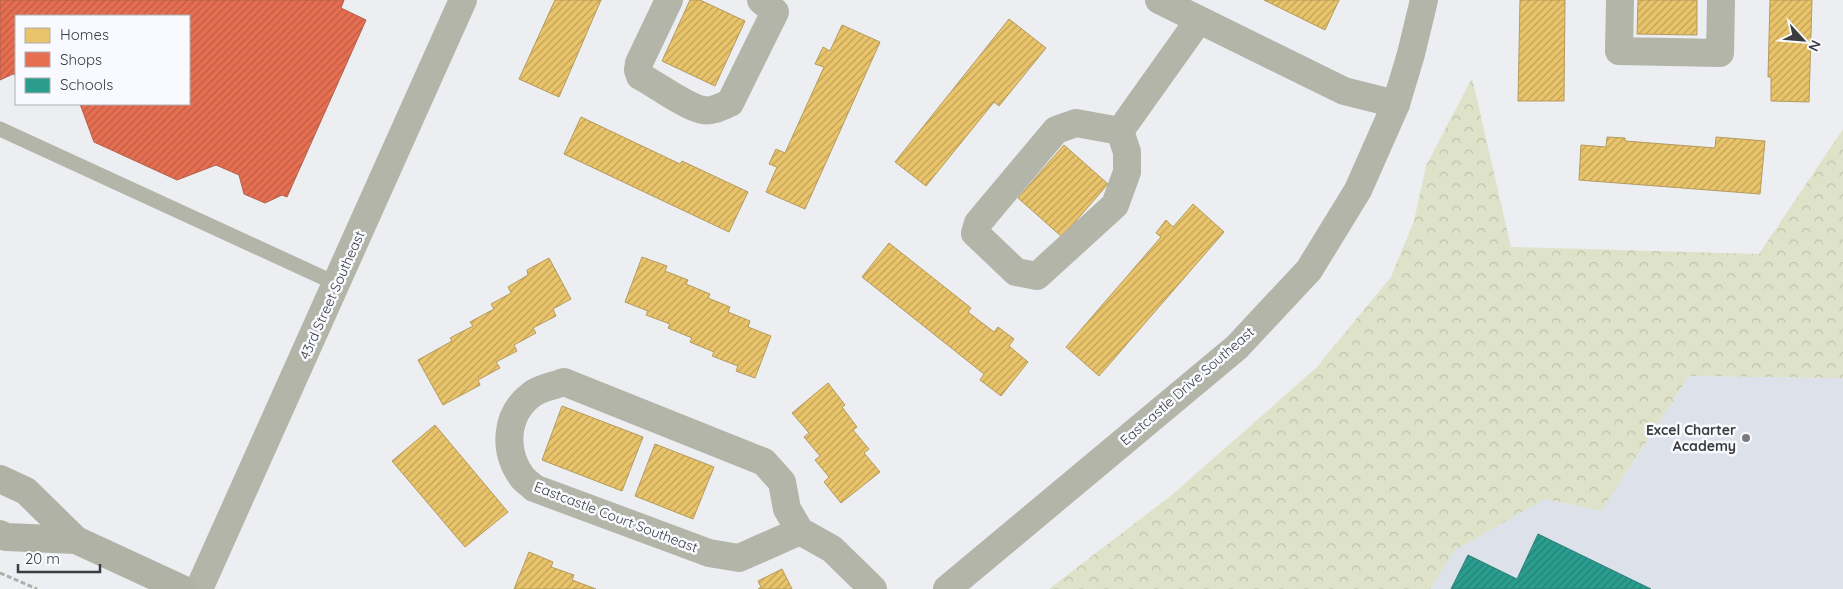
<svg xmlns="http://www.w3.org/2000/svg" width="1843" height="589" viewBox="0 0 1843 589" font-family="Quicksand,sans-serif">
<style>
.built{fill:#dde1ea}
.forest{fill:url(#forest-crowns)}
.homes{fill:url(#homes-hatch);stroke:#b49b5d}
.shops{fill:url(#shops-hatch);stroke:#b3604b}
.schools{fill:url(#schools-hatch);stroke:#2f8077}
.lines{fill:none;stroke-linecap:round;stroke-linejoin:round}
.path{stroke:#afb1a9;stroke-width:3;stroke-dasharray:5 2.5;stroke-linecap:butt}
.service{stroke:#b2b5a7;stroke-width:15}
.minor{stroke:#b2b5a7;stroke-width:28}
.tertiary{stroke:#b2b5a7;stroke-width:28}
.secondary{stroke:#b0b2a6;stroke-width:28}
.poi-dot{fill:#787a7d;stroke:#f8faff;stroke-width:2}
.labels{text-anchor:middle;stroke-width:5;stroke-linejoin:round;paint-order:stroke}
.street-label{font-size:14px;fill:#3a3c3e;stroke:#f8faff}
.poi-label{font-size:14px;font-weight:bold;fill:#3a3c3e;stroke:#f8faff;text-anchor:end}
</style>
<defs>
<pattern id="forest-crowns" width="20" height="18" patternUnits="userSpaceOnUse" patternTransform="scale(1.25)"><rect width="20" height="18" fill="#dde2c8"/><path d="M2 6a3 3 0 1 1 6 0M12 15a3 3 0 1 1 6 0" fill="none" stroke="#bec3ad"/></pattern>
<pattern id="homes-hatch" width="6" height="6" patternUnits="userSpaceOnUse" patternTransform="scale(1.25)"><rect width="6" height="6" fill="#e9c46a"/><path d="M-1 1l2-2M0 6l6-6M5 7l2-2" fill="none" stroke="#bea059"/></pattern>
<pattern id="shops-hatch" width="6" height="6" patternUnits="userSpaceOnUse" patternTransform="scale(1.25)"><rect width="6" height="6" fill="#e76f51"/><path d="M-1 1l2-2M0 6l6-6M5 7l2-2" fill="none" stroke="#bc5c45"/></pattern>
<pattern id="schools-hatch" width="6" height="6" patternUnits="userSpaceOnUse" patternTransform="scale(1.25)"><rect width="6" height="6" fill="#2a9d8f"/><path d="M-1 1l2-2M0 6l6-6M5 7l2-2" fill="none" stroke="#258176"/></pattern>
</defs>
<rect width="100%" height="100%" fill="#eceef2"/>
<path class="built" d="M 1689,376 L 1843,378 L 1843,589 L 1430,589 L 1455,550 L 1545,499 L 1601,511 Z"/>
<path class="forest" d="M 1472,78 L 1511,247 L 1759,254 L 1843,129 L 1843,378 L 1689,376 L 1601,511 L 1545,499 L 1455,550 L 1430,589 L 1049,589 L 1173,494 L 1316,368 L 1391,277 L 1414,221 L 1426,166 Z"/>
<path class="homes" d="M 555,0 L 601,0 L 559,97 L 519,79 Z
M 690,0 L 700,0 L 745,21 L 715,86 L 662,61 Z
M 1264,0 L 1339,0 L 1325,30 Z
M 1520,0 L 1565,0 L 1564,101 L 1518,101 Z
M 1638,0 L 1697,0 L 1697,35 L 1637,34 Z
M 1770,0 L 1812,0 L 1809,102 L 1771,101 L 1771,77 L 1768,77 Z
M 1009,19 L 1046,48 L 999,106 L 994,102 L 926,186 L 895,162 Z
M 842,25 L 880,42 L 805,209 L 766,192 L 777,167 L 769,164 L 776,149 L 785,153 L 824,67 L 815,64 L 823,47 L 830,51 Z
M 581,117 L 680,164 L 682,161 L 748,192 L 729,232 L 564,154 Z
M 1607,137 L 1625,138 L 1625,141 L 1715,148 L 1716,137 L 1765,141 L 1760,194 L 1579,180 L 1581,145 L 1606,147 Z
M 1064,145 L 1108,184 L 1062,237 L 1018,198 Z
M 1193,204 L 1224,232 L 1099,376 L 1066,347 L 1161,237 L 1156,233 L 1166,220 L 1173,227 Z
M 889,243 L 971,308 L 968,312 L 994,332 L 998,327 L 1014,339 L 1009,346 L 1028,362 L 1001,396 L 980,380 L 984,374 L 862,277 Z
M 642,257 L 667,266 L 665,271 L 688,280 L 686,284 L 710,294 L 708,298 L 730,307 L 728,312 L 750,321 L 748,327 L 771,336 L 755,378 L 736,371 L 738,366 L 712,356 L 714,352 L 690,342 L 692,338 L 668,328 L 670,324 L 646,315 L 648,311 L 625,302 Z
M 549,258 L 571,299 L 553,309 L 556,316 L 533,328 L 536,333 L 514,345 L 517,351 L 496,362 L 500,368 L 478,380 L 480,385 L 443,405 L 418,360 L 452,341 L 450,338 L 473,326 L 470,322 L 494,309 L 491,304 L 511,293 L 508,287 L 528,275 L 527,270 Z
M 828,383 L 845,405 L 842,407 L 857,427 L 853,430 L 869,449 L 864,453 L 880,472 L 841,503 L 824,482 L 829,477 L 815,460 L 820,456 L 804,437 L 809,433 L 792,413 Z
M 562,406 L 643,437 L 622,491 L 542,460 Z
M 435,425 L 508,512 L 465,547 L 392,461 Z
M 655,444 L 714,467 L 693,519 L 635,496 Z
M 529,552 L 553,562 L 551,567 L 574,575 L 572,580 L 596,589 L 514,589 Z
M 782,569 L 792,589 L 758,589 L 761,587 L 758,581 Z"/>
<path class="shops" d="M 0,0 L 344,0 L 341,8 L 366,20 L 287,197 L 282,195 L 265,203 L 244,194 L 239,175 L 216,165 L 177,180 L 94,142 L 80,104 L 189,104 L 189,16 L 16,16 L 16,75 L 13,74 L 0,80 Z"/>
<path class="schools" d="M 1538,534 L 1651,589 L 1451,589 L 1468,555 L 1517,579 Z"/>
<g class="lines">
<path class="path" d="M 0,573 L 37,589"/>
<path class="service" d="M 0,129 L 337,284"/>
<path class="minor" d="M 669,0 L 639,63 L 638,70 L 640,76 C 655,84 688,108 703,110 C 712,112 722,106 730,103 L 775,12 L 761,0
M 1159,0 L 1344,91 L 1396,104
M 1620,0 L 1619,51 L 1720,53 L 1721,0
M 1120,131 L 1076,123 L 1056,130 L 978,223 L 975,233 L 1016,272 L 1037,276 L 1115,205 L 1127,172 L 1127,152 L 1120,131 L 1199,20
M 800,531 L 739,558 L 709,553 L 534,488 C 530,484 525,481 522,477 C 503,451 505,415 531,395 C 539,388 554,386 564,382 L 764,462 L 782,482 L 787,509 L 800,531 L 832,549 L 873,589"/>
<path class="tertiary" d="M 199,589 L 463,0
M 947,589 L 1237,347 L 1309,270 L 1358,190 L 1396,104 L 1411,54 L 1424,0"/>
<path class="secondary" d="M 0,479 L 26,491 L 76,540 L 182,589
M 0,534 L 6,537 L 76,540"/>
</g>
<circle class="poi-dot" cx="1746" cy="438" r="5"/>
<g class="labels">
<g class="street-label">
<text transform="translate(332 295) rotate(-66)" y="5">43rd Street Southeast</text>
<text transform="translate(1187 386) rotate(-41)" y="5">Eastcastle Drive Southeast</text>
<text transform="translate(616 517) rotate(21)" y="5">Eastcastle Court Southeast</text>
</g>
<g class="poi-label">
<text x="1736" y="435">Excel Charter<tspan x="1736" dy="16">Academy</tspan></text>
</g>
</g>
<rect x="15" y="15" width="175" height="90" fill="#f8faff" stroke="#acaeb2"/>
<rect x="25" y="28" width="25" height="15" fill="#e9c46a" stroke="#acaeb2"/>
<text x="60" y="40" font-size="15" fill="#3a3c3e">Homes</text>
<rect x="25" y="52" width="25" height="15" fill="#e76f51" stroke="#acaeb2"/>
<text x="60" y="65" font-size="15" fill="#3a3c3e">Shops</text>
<rect x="25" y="78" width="25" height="15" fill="#2a9d8f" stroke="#acaeb2"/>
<text x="60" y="90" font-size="15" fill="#3a3c3e">Schools</text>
<g transform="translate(1803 40) rotate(116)" stroke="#f8faff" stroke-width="4" paint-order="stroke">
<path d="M0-4L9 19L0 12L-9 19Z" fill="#3a3c3e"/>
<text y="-8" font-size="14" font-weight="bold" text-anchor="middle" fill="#3a3c3e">N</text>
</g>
<path d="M18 564v8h82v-8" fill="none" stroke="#3a3c3e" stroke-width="2.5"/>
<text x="25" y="564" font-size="15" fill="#3a3c3e" stroke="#f8faff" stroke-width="4" paint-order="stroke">20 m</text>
</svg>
